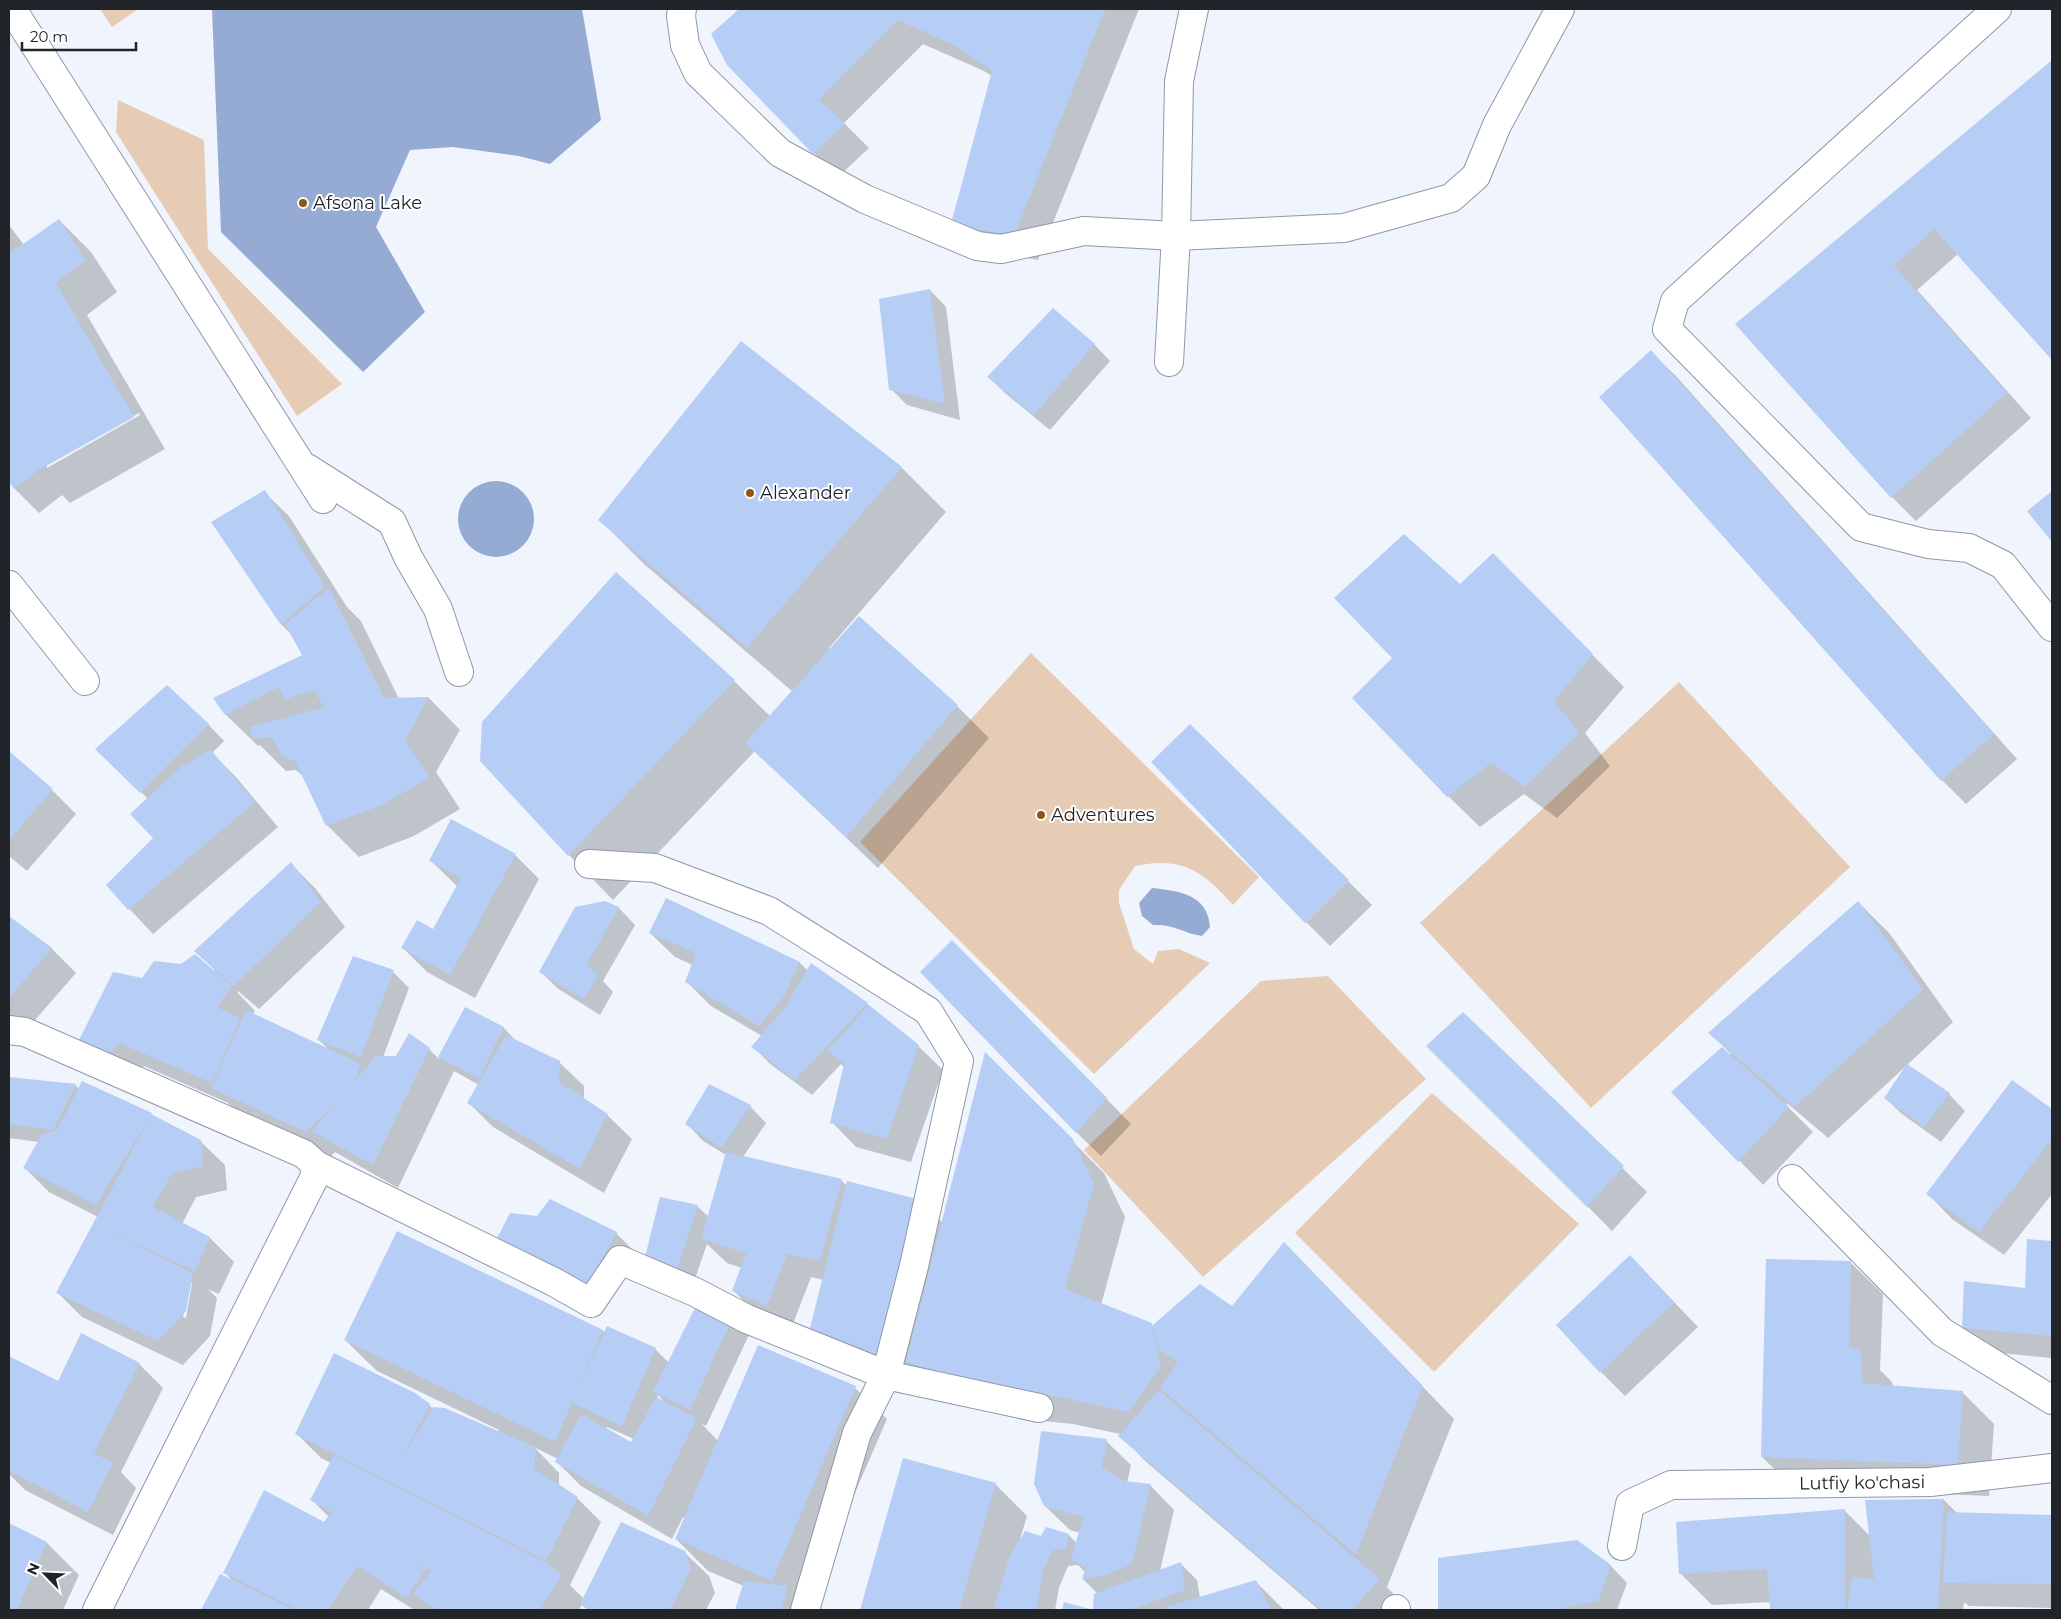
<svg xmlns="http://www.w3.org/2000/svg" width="2061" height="1619" viewBox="0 0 2061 1619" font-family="Montserrat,sans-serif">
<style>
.green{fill:#e7ccb5}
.water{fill:#96abd3}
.shadow{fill:#0003;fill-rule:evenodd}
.building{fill:#b6cdf6}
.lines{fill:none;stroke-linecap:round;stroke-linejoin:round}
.minor-casing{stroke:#9098a7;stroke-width:30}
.minor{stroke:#fff;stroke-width:28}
.poi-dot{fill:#905613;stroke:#fff;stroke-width:2}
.labels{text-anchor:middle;stroke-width:4;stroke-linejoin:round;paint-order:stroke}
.poi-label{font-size:18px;fill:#212429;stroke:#fff;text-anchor:start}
.street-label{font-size:18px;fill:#212429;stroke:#fff}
</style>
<rect width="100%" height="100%" fill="#eff4fd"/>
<path class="green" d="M 100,9 L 138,9 L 112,27 Z
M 118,100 L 204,140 L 208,249 L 342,384 L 297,416 L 116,132 Z
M 1031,653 L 1259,877 L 1233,905 C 1203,871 1182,856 1135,866 L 1119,890 L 1119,903 L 1134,949 L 1153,964 L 1158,951 L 1179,949 L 1210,963 L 1094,1074 L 860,842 Z
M 1679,682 L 1850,867 L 1591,1108 L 1420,923 Z
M 1328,976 L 1426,1079 L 1203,1277 L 1084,1150 L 1261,981 Z
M 1432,1093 L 1579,1224 L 1434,1372 L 1295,1233 Z"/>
<path class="water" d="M 212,9 L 582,9 L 601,120 L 550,164 L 519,156 L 453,147 L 410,150 L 376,227 L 425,312 L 363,372 L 221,232 Z
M458 519a38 38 0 1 1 76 0a38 38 0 1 1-76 0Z
M 1152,888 C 1179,891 1208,894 1210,927 L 1202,936 C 1183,933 1174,924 1153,925 L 1142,916 L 1139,903 Z"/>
<path class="shadow" d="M 741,9 L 1139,9 L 1038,260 L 977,248 L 953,224 L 992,76 L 984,71 L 923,44 L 844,123 L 869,148 L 838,177 L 814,153 L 713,35 Z
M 2052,62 L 2052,359 L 1958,254 L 1917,290 L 2031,418 L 1916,521 L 1892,497 L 1737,324 Z
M 59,220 L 91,252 L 117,292 L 87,315 L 165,449 L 70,503 L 62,495 L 39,513 L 15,489 L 9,479 L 9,225 L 24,245 ZM 139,413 L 140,415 L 47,468 L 47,465 Z
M 930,290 L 946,307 L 960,420 L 907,405 L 891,389 Z
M 1094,344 L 1110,361 L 1050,430 L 1005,393 L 989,377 Z
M 1651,352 L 1676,376 L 2017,759 L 1966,804 L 1942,780 Z
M 902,468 L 946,512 L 829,648 L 957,706 L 989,738 L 878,868 L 755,751 L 613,900 L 569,855 L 481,760 L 616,574 L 734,681 L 771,717 L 793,692 L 644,564 L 600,520 Z
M 264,492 L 289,516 L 347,607 L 361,621 L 399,699 L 429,698 L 460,730 L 436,772 L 460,809 L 414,836 L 359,857 L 327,825 L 305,778 L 296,770 L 286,771 L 260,745 L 258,746 L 226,715 L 215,698 L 303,656 L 292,635 L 282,625 L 213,523 Z
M 1493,554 L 1624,687 L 1585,733 L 1610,766 L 1557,818 L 1524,794 L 1480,827 L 1448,796 L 1460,585 Z
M 208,724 L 224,741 L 212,753 L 235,776 L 278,827 L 153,934 L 107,885 L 155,838 L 148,799 L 97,749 Z
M 9,753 L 52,790 L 76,814 L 27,871 L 9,856 Z
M 515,855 L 539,879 L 475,998 L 427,972 L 403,948 L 433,931 L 458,887 L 430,860 Z
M 291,864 L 315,888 L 345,927 L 259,1009 L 238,991 L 237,992 L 255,1011 L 253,1015 L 329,1050 L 319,1040 L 393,972 L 409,988 L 383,1057 L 397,1057 L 429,1049 L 439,1059 L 465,1008 L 504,1028 L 517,1042 L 559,1062 L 584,1086 L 584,1099 L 607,1115 L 632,1139 L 604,1193 L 493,1127 L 469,1103 L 479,1085 L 454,1071 L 398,1188 L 335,1152 L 331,1156 L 237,1112 L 228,1103 L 144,1066 L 132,1079 L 79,1042 L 142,980 L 213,971 L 215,970 L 195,951 Z
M 1348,881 L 1372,905 L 1330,946 L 1306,922 Z
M 666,900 L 800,963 L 808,971 L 867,1004 L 918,1046 L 943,1070 L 911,1162 L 856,1147 L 832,1122 L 844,1067 L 841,1064 L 812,1095 L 769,1063 L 753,1046 L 762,1036 L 711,1006 L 687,982 L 693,965 L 675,957 L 650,933 Z
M 1858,902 L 1890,934 L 1953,1022 L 1906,1066 L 1949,1094 L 1965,1111 L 1941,1142 L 1902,1114 L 1885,1098 L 1906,1066 L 1828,1138 L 1787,1103 L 1786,1105 L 1813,1132 L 1763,1185 L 1673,1092 L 1729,1055 L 1731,1054 L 1710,1033 Z
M 605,903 L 619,908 L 635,925 L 603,981 L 613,992 L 600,1015 L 557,988 L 541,972 Z
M 9,918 L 52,949 L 76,973 L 21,1036 L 9,1026 Z
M 976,966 L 1131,1124 L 1101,1156 L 1076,1132 Z
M 1463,1013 L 1647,1192 L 1612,1231 L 1428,1046 Z
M 985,1054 L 1104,1173 L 1125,1217 L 1101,1305 L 1151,1324 L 1154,1327 L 1232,1307 L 1315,1275 L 1454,1419 L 1387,1587 L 1403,1604 L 1398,1610 L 1319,1610 L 1144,1460 L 1120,1434 L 1073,1424 L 1034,1420 L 939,1394 L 910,1364 L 905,1384 L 824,1280 L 811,1277 L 791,1329 L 758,1315 L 734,1291 L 742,1268 L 727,1263 L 707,1244 L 693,1285 L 663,1273 L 661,1198 L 698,1207 L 709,1217 L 726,1155 L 703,1141 L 687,1124 L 750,1106 L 766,1123 L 743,1157 L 841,1180 L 847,1186 L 921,1201 L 943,1223 Z
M 9,1078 L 75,1085 L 79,1089 L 151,1114 L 155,1118 L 200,1141 L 225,1165 L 227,1190 L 196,1197 L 182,1224 L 210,1238 L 234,1262 L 219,1294 L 208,1289 L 217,1298 L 210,1336 L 183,1365 L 82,1317 L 58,1293 L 98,1217 L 49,1192 L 25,1168 L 39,1142 L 9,1138 ZM 190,1283 L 192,1283 L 186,1318 L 183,1317 Z
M 2012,1082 L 2052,1110 L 2052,1194 L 2004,1255 L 1952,1219 L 1928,1194 Z
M 616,1233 L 632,1249 L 603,1304 L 576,1293 Z
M 2028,1241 L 2052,1242 L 2052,1358 L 1988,1352 L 1964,1328 L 2026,1289 Z
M 1767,1260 L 1851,1263 L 1883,1294 L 1880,1370 L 1892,1382 L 1893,1387 L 1962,1392 L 1994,1424 L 1989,1496 L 1794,1488 L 1762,1457 Z
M 1654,1281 L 1698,1327 L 1625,1396 L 1601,1372 Z
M 732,1318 L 749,1335 L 706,1426 L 701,1423 L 718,1441 L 855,1388 L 887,1419 L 806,1606 L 810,1610 L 736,1610 L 744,1586 L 708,1571 L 676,1539 L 685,1518 L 683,1517 L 672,1539 L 581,1486 L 557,1462 L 558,1459 L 534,1447 L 559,1473 L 559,1486 L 577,1498 L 601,1522 L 570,1585 L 584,1599 L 684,1552 L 709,1576 L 715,1593 L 706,1610 L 588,1610 L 582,1605 L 579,1610 L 414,1610 L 381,1589 L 368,1610 L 202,1610 L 221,1575 L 233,1581 L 225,1573 L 325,1523 L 329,1517 L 312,1500 L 331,1463 L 321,1458 L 297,1434 L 429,1405 L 433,1409 L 498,1432 L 499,1430 L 377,1371 L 345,1340 L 603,1331 L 605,1333 L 655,1349 L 669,1363 ZM 658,1395 L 666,1403 L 657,1399 ZM 607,1427 L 634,1439 L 631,1444 L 606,1429 Z
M 9,1357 L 58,1382 L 139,1364 L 163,1388 L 121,1472 L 136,1488 L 113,1535 L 25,1490 L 9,1474 Z
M 1106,1441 L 1131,1465 L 1127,1483 L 1150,1485 L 1174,1510 L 1160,1571 L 1181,1564 L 1197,1580 L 1200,1598 L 1256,1582 L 1284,1610 L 1095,1610 L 1095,1595 L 1098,1594 L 1084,1580 L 1086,1573 L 1078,1565 L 1068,1566 L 1059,1588 L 1055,1610 L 862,1610 L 904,1460 L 995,1484 L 1027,1516 L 1020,1539 L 1042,1537 L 1047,1528 L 1069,1535 L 1077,1544 L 1080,1533 L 1070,1530 L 1045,1506 Z
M 1944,1500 L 1957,1513 L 2052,1517 L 2052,1608 L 1969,1606 L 1964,1602 L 1963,1610 L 1771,1610 L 1771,1602 L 1712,1605 L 1680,1573 L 1845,1511 L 1871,1537 Z
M 9,1524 L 47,1543 L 79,1575 L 63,1610 L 9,1610 Z
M 1577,1542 L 1611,1566 L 1627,1583 L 1617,1610 L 1439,1610 L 1440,1559 Z"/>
<path class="building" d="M 739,9 L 1105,9 L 1014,236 L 951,224 L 992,71 L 958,47 L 898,20 L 819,100 L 845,123 L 813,154 L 727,65 L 711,34 Z
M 2052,60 L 2052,360 L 1934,229 L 1894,266 L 2007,393 L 1891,498 L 1735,324 Z
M 59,219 L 86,260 L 56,283 L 134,417 L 37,471 L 14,489 L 9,481 L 9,423 L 11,426 L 9,421 L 9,254 Z
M 930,289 L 945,404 L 889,390 L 879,299 Z
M 1053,308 L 1095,344 L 1034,415 L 987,377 Z
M 741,341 L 902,467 L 747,648 L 598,520 Z
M 1651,350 L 1994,734 L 1941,781 L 1599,397 Z
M 265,490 L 325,586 L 281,625 L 211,522 Z
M 2052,491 L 2052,542 L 2027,511 Z
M 1404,534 L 1460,584 L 1493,553 L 1593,654 L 1554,701 L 1579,733 L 1525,787 L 1491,763 L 1447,797 L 1352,698 L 1392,658 L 1334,598 Z
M 616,572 L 735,680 L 568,856 L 480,761 L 482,722 Z
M 329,588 L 384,698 L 429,697 L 405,740 L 430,777 L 382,805 L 326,826 L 295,761 L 282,757 L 272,737 L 253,739 L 250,727 L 324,707 L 314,690 L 285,699 L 279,687 L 225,715 L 213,698 L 302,655 L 285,624 Z
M 859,616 L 958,705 L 846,837 L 745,743 Z
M 167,685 L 209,724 L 140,793 L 95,749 Z
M 1190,724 L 1349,880 L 1305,923 L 1151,762 Z
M 211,750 L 255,802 L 128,910 L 106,885 L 153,838 L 130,814 L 182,766 Z
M 9,751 L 53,789 L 9,840 Z
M 451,819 L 516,854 L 450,975 L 401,948 L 417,920 L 433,929 L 461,878 L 429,861 Z
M 291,862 L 321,902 L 234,986 L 194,951 Z
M 666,898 L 800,962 L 783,998 L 759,1026 L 685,982 L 696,953 L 649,933 Z
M 605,901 L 619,907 L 587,964 L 598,975 L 583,999 L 539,972 L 575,907 Z
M 1858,901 L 1923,989 L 1795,1107 L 1708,1033 Z
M 9,916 L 52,948 L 9,998 Z
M 952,940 L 1107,1098 L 1076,1133 L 920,972 Z
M 195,954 L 232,986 L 217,1007 L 240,1018 L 212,1083 L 119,1043 L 107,1055 L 78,1042 L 113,972 L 142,978 L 154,961 L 181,964 Z
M 353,956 L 394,970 L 361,1057 L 317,1040 Z
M 811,963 L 868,1003 L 795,1080 L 751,1047 L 786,1006 Z
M 869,1005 L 919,1045 L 887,1139 L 830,1123 L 844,1064 L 827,1051 Z
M 465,1007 L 504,1027 L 479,1079 L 438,1057 Z
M 246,1010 L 361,1064 L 354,1082 L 375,1056 L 396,1056 L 409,1033 L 430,1048 L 373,1165 L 312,1132 L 335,1104 L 306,1132 L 211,1088 Z
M 1463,1012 L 1624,1166 L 1587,1207 L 1426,1046 Z
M 506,1035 L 560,1061 L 559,1082 L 608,1114 L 580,1169 L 467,1103 Z
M 1722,1047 L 1789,1107 L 1738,1162 L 1671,1092 Z
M 985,1052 L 1073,1139 L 1094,1184 L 1065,1289 L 1152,1323 L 1161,1367 L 1128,1412 L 1040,1393 L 1001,1389 L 906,1362 Z
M 1907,1064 L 1950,1093 L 1924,1127 L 1884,1098 Z
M 9,1077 L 76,1084 L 53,1130 L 9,1124 Z
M 2012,1080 L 2052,1109 L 2052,1139 L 1979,1232 L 1926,1194 Z
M 82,1081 L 152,1113 L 151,1114 L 201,1140 L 203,1166 L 172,1173 L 153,1207 L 210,1237 L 195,1271 L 100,1228 L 193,1273 L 186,1311 L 158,1341 L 56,1293 L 150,1117 L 96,1205 L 23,1168 L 42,1134 L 57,1130 Z
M 709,1084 L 751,1105 L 722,1148 L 685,1124 Z
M 726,1152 L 842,1179 L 820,1261 L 787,1254 L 767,1306 L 732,1291 L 746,1253 L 701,1239 Z
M 847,1181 L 921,1200 L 880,1360 L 808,1336 Z
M 660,1197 L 698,1205 L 677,1270 L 645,1257 Z
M 550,1199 L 617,1232 L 586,1289 L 494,1244 L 510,1213 L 537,1216 Z
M 397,1231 L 603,1330 L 576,1392 L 607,1326 L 656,1348 L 622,1426 L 572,1403 L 555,1442 L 344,1340 Z
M 2027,1239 L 2052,1241 L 2052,1336 L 1962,1328 L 1964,1281 L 2025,1288 Z
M 1284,1242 L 1423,1386 L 1356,1555 L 1160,1388 L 1178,1361 L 1159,1350 L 1153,1325 L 1200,1284 L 1232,1306 Z
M 1630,1255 L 1674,1302 L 1600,1373 L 1556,1325 Z
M 1766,1259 L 1851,1261 L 1849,1347 L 1861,1349 L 1862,1383 L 1963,1391 L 1958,1465 L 1761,1457 Z
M 697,1304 L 733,1317 L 690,1410 L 653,1392 Z
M 81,1333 L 140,1363 L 94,1453 L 113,1463 L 88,1512 L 9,1471 L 9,1356 L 58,1381 Z
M 758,1345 L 856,1386 L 772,1581 L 675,1539 Z
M 334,1353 L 415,1393 L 430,1404 L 400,1462 L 433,1407 L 445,1408 L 535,1447 L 535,1469 L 578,1497 L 546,1561 L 295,1434 Z
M 1159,1390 L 1380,1579 L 1352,1610 L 1321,1610 L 1118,1436 Z
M 656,1397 L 697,1418 L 648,1516 L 555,1462 L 581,1414 L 631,1442 Z
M 1041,1431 L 1107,1439 L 1102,1467 L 1124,1481 L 1151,1484 L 1132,1564 L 1105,1575 L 1082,1580 L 1086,1567 L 1071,1560 L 1083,1517 L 1044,1506 L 1034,1484 Z
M 334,1455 L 546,1563 L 562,1575 L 540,1610 L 437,1610 L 413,1594 L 431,1571 L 414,1561 L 426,1569 L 406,1598 L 357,1566 L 328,1610 L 299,1610 L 223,1573 L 264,1490 L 324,1522 L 331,1512 L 310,1500 Z
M 903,1458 L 996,1483 L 959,1610 L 860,1610 Z
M 1944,1499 L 1938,1610 L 1847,1610 L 1852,1577 L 1874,1579 L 1865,1500 Z
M 1845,1509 L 1845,1610 L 1770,1610 L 1767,1569 L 1679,1574 L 1676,1522 Z
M 1947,1512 L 2052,1515 L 2052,1584 L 1943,1583 Z
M 621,1522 L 685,1551 L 691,1568 L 670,1610 L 590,1610 L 580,1604 Z
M 9,1523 L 47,1542 L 17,1610 L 9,1610 Z
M 1046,1527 L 1069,1534 L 1066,1548 L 1052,1551 L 1043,1571 L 1036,1610 L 1006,1610 L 994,1608 L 1009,1558 L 1025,1531 L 1041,1536 Z
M 1577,1540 L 1611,1565 L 1598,1601 L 1553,1610 L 1438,1610 L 1438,1558 Z
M 1181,1562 L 1185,1590 L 1133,1609 L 1133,1610 L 1093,1610 L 1094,1594 Z
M 220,1574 L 295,1610 L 201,1610 Z
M 1256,1580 L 1271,1610 L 1167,1610 L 1166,1607 Z
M 744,1581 L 788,1586 L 781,1610 L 735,1610 Z
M 1064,1602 L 1093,1610 L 1062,1610 Z"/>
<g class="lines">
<defs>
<g id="minor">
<path d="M 12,9 L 323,499"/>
<path d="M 682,9 L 681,16 L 685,45 L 698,73 L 780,153 L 865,199 L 977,246 L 1001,249 L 1084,231 L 1176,236 L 1344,228 L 1451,198 L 1476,176 L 1497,125 L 1560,9"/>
<path d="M 1997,9 L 1675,301 L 1667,329 L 1861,527 L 1928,544 L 1969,548 L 2003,565 L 2052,627"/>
<path d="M 1169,362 L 1176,236 L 1179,81 L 1194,9"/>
<path d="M 307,468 L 392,522 L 408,557 L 438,609 L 459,672"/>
<path d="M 9,585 L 85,681"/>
<path d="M 589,864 L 655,868 L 769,911 L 928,1011 L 959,1061 L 914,1266 L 886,1375 L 857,1433 L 805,1610"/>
<path d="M 9,1030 L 25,1032 L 304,1154 L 316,1165 L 314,1178 L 97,1610"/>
<path d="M 316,1165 L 554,1282 L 591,1303 L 620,1260 L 695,1292 L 747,1319 L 886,1375 L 1039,1408"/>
<path d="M 1792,1179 L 1942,1332 L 2052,1400"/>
<path id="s1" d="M 1622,1546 L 1630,1504 L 1671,1485 L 1930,1482 L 2052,1468"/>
<path d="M 1396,1610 L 1396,1609"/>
</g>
</defs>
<use href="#minor" class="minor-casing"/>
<use href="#minor" class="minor"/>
</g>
<g class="poi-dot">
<circle cx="303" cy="203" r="5"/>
<circle cx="750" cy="493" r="5"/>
<circle cx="1041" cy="815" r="5"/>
</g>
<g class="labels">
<g class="poi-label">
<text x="313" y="209">Afsona Lake</text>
<text x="760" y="499">Alexander</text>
<text x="1051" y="821">Adventures</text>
</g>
<g class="street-label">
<text dy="6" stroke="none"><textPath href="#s1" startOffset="279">Lutfiy ko'chasi</textPath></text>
</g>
</g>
<rect width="2061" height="1619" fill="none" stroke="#212429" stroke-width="20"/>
<g transform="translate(45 1574) rotate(294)" stroke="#ffffff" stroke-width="4" paint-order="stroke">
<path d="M0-4L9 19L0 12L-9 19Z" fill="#212429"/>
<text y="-8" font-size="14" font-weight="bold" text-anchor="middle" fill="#212429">N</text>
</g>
<path d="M22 42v8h114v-8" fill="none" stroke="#212429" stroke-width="2.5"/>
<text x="30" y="42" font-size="15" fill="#212429" stroke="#ffffff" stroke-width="4" paint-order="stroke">20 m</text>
</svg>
